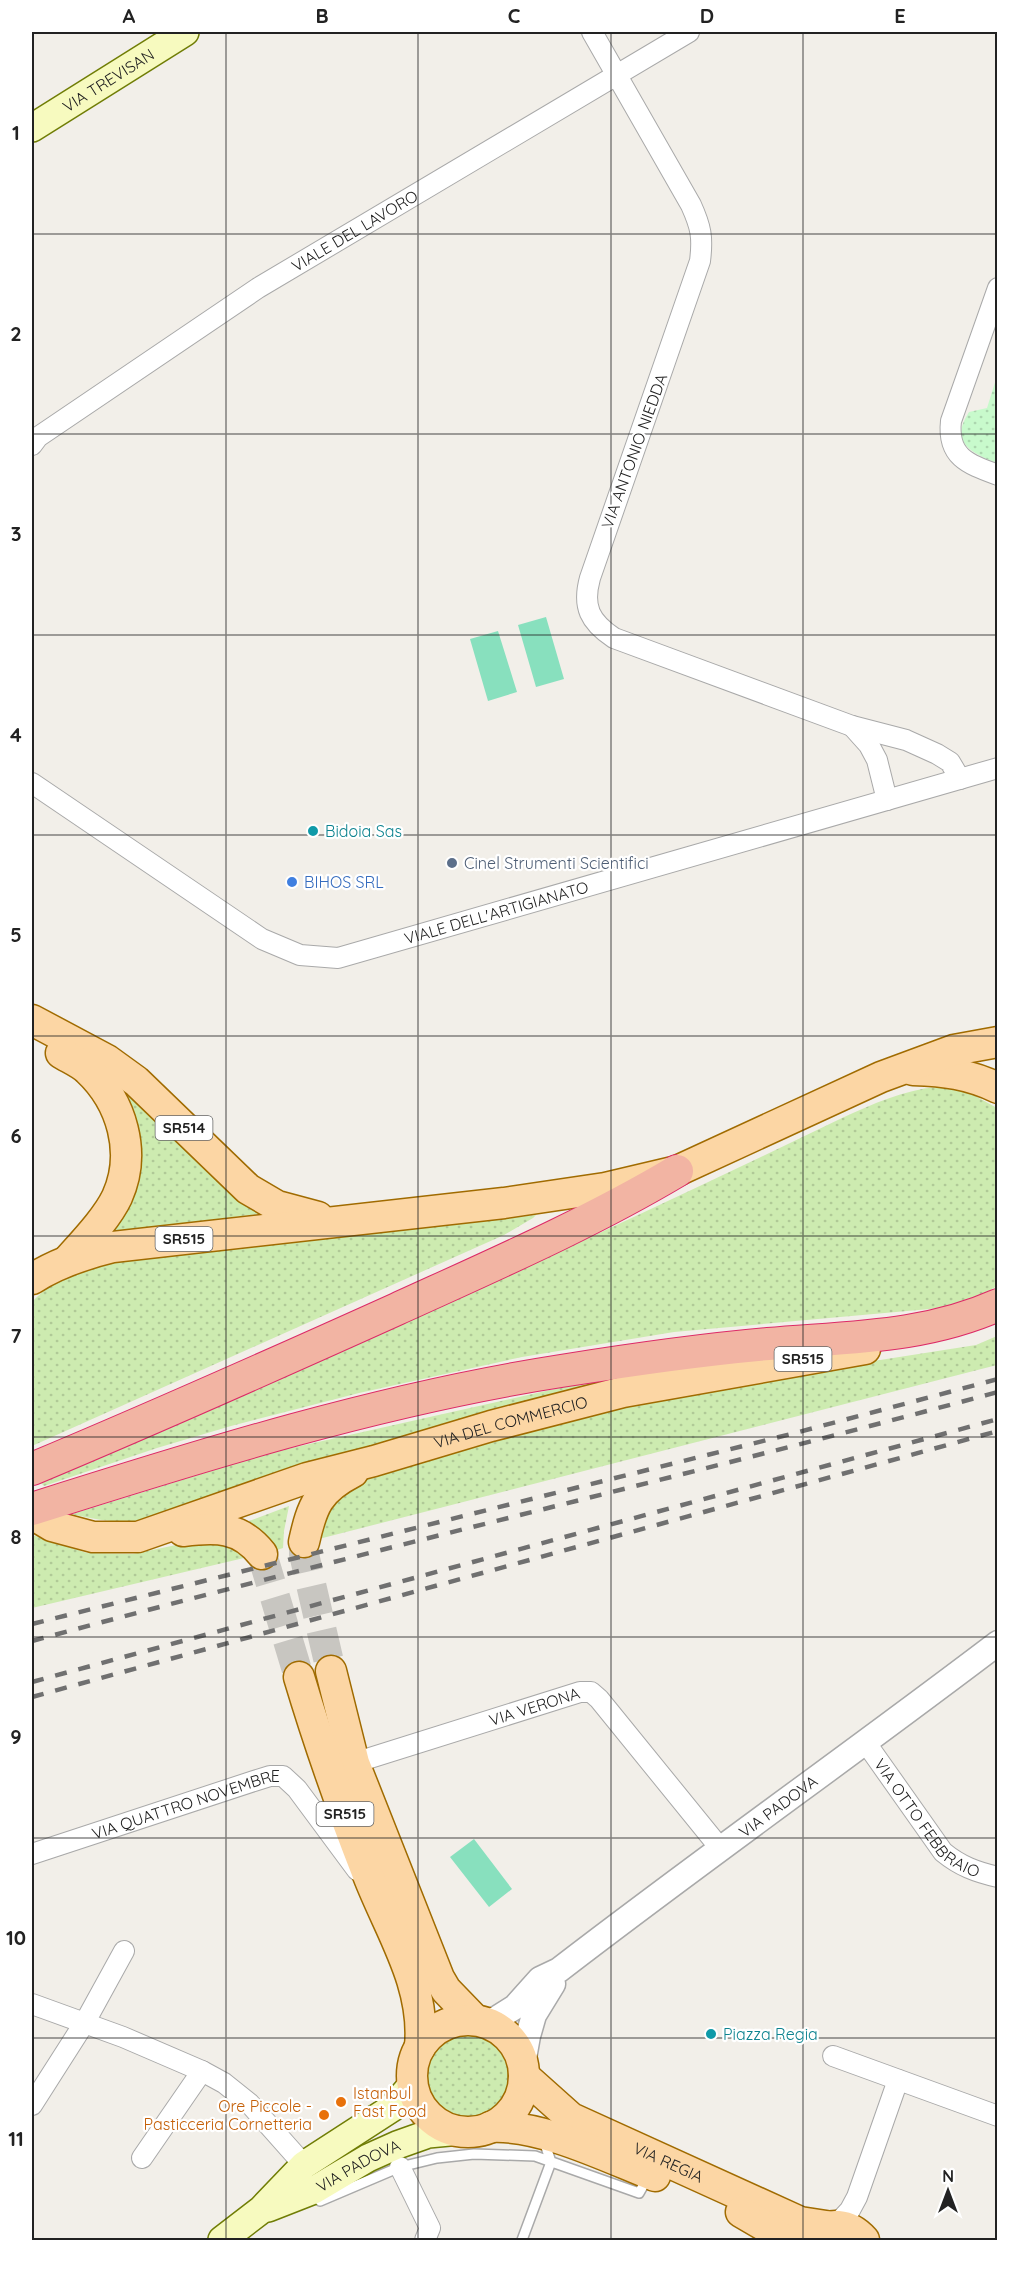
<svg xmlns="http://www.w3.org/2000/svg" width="1029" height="2272" viewBox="0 0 1029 2272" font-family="Quicksand,sans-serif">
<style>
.grass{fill:url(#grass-dots)}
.park{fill:url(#park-dots)}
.pitch{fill:#88e0be}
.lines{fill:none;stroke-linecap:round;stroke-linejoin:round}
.primary-tunnel{stroke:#c8c6c1;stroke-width:30;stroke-dasharray:30 15;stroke-linecap:butt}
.service-casing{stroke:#a9a9a9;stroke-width:12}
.minor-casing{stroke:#a9a9a9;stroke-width:22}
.tertiary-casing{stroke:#a9a9a9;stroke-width:27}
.secondary-casing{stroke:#707d05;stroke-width:30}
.primary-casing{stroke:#a06b00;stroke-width:33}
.trunk-casing{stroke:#dc2a67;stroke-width:34}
.service{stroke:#fff;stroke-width:9}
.minor{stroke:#fff;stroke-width:20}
.tertiary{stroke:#fff;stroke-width:24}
.secondary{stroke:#f7fabf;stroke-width:27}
.primary{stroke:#fcd6a4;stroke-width:30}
.trunk{stroke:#f2b4a3;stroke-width:32}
.rail{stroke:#707070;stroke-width:4.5;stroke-dasharray:12 12;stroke-linecap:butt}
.grid{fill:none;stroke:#222;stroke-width:1.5;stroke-opacity:0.55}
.culture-dot{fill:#0f9aa8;stroke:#fff;stroke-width:2}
.service-dot{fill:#5c6f8a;stroke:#fff;stroke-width:2}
.shop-dot{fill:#3f7fe0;stroke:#fff;stroke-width:2}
.food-dot{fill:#e8710a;stroke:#fff;stroke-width:2}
.labels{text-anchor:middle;stroke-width:4.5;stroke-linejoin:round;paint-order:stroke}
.shield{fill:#fff;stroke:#646464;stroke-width:1.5}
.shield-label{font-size:15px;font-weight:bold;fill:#222}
.street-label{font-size:16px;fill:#222;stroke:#fff}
.culture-label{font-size:16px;fill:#0d838f;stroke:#fff;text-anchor:start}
.service-label{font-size:16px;fill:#4e5e75;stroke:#fff;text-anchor:start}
.shop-label{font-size:16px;fill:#366cbe;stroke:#fff;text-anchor:start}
.food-label{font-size:16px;fill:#c56008;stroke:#fff;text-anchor:start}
.neatline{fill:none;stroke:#222;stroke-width:2}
.grid-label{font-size:20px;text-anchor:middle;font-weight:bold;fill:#222}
</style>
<defs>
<pattern id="grass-dots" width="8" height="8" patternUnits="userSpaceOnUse" patternTransform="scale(1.5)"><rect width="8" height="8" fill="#cdebb0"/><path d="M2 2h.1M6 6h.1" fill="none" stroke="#b0c997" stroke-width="1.8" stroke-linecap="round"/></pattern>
<pattern id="park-dots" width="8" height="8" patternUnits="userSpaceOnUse" patternTransform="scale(1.5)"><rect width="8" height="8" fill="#c8facc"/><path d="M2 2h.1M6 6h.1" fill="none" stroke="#acd6af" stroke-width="1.8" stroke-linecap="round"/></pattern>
</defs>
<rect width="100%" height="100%" fill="#f2efe9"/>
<path class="grass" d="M 115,1082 L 266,1213 L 112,1232 Z
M 937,1087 L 968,1092 L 997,1108 L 997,1286 L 963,1306 L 674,1332 L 522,1357 L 359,1393 L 231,1426 L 157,1448 L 44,1486 L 40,1482 C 310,1367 577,1246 842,1118 C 873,1104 903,1090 937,1087 Z
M 536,1215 L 533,1218 L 504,1235 L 32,1446 L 32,1302 C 38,1296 45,1289 52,1284 C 82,1265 118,1263 151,1258 Z
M 997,1336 L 997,1365 L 311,1541 L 318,1517 L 354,1482 L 407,1466 L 556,1424 L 672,1396 L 829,1368 L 976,1345 Z
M 627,1376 L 467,1418 L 349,1452 L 152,1520 C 124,1524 100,1521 72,1514 L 269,1453 L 568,1386 Z
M 289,1506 L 284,1531 L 283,1548 L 274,1551 L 266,1535 L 249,1521 Z
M 32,1535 L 87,1553 L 133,1554 L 205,1539 L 229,1545 L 244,1558 L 32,1608 Z
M424 2072a46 46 0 1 1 92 0a46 46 0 1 1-92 0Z"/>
<path class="park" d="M 997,376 L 998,463 L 997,463 C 971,453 949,442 969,412 L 987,408 Z"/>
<path class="pitch" d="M 546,617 L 564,679 L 536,687 L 518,625 Z
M 498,631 L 517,692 L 488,701 L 470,639 Z
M 474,1839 L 512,1889 L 489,1907 L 450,1857 Z"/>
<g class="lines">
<path class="primary-tunnel" d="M 304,1542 L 304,1554 L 331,1671
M 262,1554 L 299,1677"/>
<defs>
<path id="service" d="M 320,2201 L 400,2167 L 437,2158 L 474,2154 L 535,2156 L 639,2193 L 648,2177
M 522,2240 L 551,2162 L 544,2141"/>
<g id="minor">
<path d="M 592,32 L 691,205 C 701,227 703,237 700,261 L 590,578 C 582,607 590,622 614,638 L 852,726 L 906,740 L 937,754 L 950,762 L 960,779"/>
<path d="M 998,288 L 951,421 C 947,457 968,464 998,475"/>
<path id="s1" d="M 32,445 L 38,437 L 258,288 L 689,32"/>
<path d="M 852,726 L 869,745 L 877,760 L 887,800"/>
<path id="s2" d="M 32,783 L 262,939 L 300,955 L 338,958 L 998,768"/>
<path id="s3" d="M 866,1743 L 943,1852 C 960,1866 976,1872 998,1877"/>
<path id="s4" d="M 354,1763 L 580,1692 L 591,1692 L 599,1699 L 720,1848"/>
<path id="s5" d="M 32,1854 L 254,1781 L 270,1776 L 283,1776 L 297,1789 L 357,1870"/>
<path d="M 32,2004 L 123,2037 L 202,2071 L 224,2083 L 249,2103 L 304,2165"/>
<path d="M 833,2056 L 998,2116"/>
<path d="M 32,2105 L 85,2022 L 124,1951"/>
<path d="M 142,2158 L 202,2071"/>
<path d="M 400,2167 L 430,2228 L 425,2240"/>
<path d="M 836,2225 L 850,2210 L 857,2197 L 898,2080"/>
</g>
<g id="tertiary">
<path id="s6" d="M 488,2024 L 515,2007 L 540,1979 L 559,1970 C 703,1859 852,1754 998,1643"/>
<path d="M 523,2064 L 528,2036 L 534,2015 L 553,1984"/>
</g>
<g id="secondary">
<path id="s7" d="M 32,128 L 185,32"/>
<path id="s8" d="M 268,2208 L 314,2190 L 368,2158 L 397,2145 L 428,2134 L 460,2131"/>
<path d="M 222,2240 L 261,2210 L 304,2165 L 392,2108 L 413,2084"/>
</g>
<g id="primary">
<path d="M 32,1020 L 107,1060 L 136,1081 L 248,1189 L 277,1206 L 318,1217"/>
<path d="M 61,1053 C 69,1058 81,1063 88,1070 C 122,1102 137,1153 117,1197 C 107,1218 85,1241 69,1259"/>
<path d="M 913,1070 C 944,1071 969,1074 998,1088"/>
<path d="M 32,1279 C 57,1263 84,1254 113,1247 L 504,1203 L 605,1188 L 677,1171 L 881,1077 L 954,1050 L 998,1042"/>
<path id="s9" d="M 32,1514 L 52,1526 L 93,1537 L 138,1537 L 307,1478 L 374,1461 L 491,1426 L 623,1392 L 865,1349"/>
<path d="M 183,1531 C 216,1527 240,1526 262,1554"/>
<path d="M 304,1542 C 312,1506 318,1490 353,1472"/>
<path d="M 331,1671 L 354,1763 L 439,1978 L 446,1990 L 475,2020"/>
<path d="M 299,1677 C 319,1744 342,1809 368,1875 C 390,1932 426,1984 420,2047"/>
<circle cx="468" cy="2076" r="56"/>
<path id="s10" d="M 524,2076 L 571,2118 L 800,2222 L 826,2226"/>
<path d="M 490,2127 C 541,2124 607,2157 655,2176"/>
<path d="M 741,2212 L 765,2226 L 784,2240"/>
<path d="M 810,2236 C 828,2221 849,2223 864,2240"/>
</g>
<path id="trunk" d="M 32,1469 C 154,1418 275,1364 397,1309 C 491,1266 588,1224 677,1171
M 32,1509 C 205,1454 381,1399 561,1371 C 630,1360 699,1350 768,1344 C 848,1337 924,1338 998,1305"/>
</defs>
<use href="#service" class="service-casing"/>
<use href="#minor" class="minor-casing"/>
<use href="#tertiary" class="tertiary-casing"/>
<use href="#secondary" class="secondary-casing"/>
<use href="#primary" class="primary-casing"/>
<use href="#trunk" class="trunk-casing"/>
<use href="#service" class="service"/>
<use href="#minor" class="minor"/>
<use href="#tertiary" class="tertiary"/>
<use href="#secondary" class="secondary"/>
<use href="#primary" class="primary"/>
<use href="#trunk" class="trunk"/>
<path class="rail" d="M 32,1624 L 795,1433 L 998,1379
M 32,1641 C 352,1554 676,1479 998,1392
M 32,1682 L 998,1419
M 32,1697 L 998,1431"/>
</g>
<path class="grid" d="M 226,32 L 226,2240M 418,32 L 418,2240M 611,32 L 611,2240M 803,32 L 803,2240M 32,234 L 998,234M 32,434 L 998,434M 32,635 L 998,635M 32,835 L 998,835M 32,1036 L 998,1036M 32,1236 L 998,1236M 32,1437 L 998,1437M 32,1637 L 998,1637M 32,1838 L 998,1838M 32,2038 L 998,2038"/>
<g class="culture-dot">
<circle cx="313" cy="831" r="6"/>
<circle cx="711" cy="2034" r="6"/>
</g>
<circle class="service-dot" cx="452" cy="863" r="6"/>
<circle class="shop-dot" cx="292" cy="882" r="6"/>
<g class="food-dot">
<circle cx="341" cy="2102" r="6"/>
<circle cx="324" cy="2115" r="6"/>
</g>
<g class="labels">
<g class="shield">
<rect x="155.5" y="1116" width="57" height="24" rx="4.5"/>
<rect x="155.5" y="1227" width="57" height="24" rx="4.5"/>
<rect x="774.5" y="1347" width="57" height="24" rx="4.5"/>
<rect x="316.5" y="1802" width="57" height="24" rx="4.5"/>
</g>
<g class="shield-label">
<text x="184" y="1133">SR514</text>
<text x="184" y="1244">SR515</text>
<text x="803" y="1364">SR515</text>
<text x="345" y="1819">SR515</text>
</g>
<g class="street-label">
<text dy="6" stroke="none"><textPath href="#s7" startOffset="90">VIA TREVISAN</textPath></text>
<text dy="6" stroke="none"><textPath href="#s1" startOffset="388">VIALE DEL LAVORO</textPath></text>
<text transform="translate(634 451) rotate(-70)" y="6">VIA ANTONIO NIEDDA</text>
<text dy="6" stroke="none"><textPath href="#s2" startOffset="522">VIALE DELL'ARTIGIANATO</textPath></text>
<text dy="6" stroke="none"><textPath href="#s9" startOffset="501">VIA DEL COMMERCIO</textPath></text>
<text dy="6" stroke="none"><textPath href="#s4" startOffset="189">VIA VERONA</textPath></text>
<text dy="6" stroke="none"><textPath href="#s6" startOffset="364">VIA PADOVA</textPath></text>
<text dy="6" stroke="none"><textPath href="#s5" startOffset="162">VIA QUATTRO NOVEMBRE</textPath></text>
<text dy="6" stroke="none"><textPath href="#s3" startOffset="98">VIA OTTO FEBBRAIO</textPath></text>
<text dy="6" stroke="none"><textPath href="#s10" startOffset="170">VIA REGIA</textPath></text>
<text dy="6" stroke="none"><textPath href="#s8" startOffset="100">VIA PADOVA</textPath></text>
</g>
<g class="culture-label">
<text x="325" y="837">Bidoia Sas</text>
<text x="723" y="2040">Piazza Regia</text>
</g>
<g class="service-label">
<text x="464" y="869">Cinel Strumenti Scientifici</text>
</g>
<g class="shop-label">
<text x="304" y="888">BIHOS SRL</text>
</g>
<g class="food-label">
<text x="353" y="2099">Istanbul<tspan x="353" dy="18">Fast Food</tspan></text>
<text x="312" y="2112" text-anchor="end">Ore Piccole -<tspan x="312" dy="18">Pasticceria Cornetteria</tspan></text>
</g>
</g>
<rect width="1029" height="2272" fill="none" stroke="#ffffff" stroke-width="66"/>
<g transform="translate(948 2191)" stroke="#ffffff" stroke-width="4.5" paint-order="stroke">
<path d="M0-4.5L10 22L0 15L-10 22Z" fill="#222222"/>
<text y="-9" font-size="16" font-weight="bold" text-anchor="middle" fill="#222222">N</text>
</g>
<rect x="33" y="33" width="963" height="2206" class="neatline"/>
<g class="grid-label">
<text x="129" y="23">A</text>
<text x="322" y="23">B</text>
<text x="514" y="23">C</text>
<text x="707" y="23">D</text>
<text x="900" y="23">E</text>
<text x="16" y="140">1</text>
<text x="16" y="341">2</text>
<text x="16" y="541">3</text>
<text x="16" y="742">4</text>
<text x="16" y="942">5</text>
<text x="16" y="1143">6</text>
<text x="16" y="1343">7</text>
<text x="16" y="1544">8</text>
<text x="16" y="1744">9</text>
<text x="16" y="1945">10</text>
<text x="16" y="2146">11</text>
</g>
</svg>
